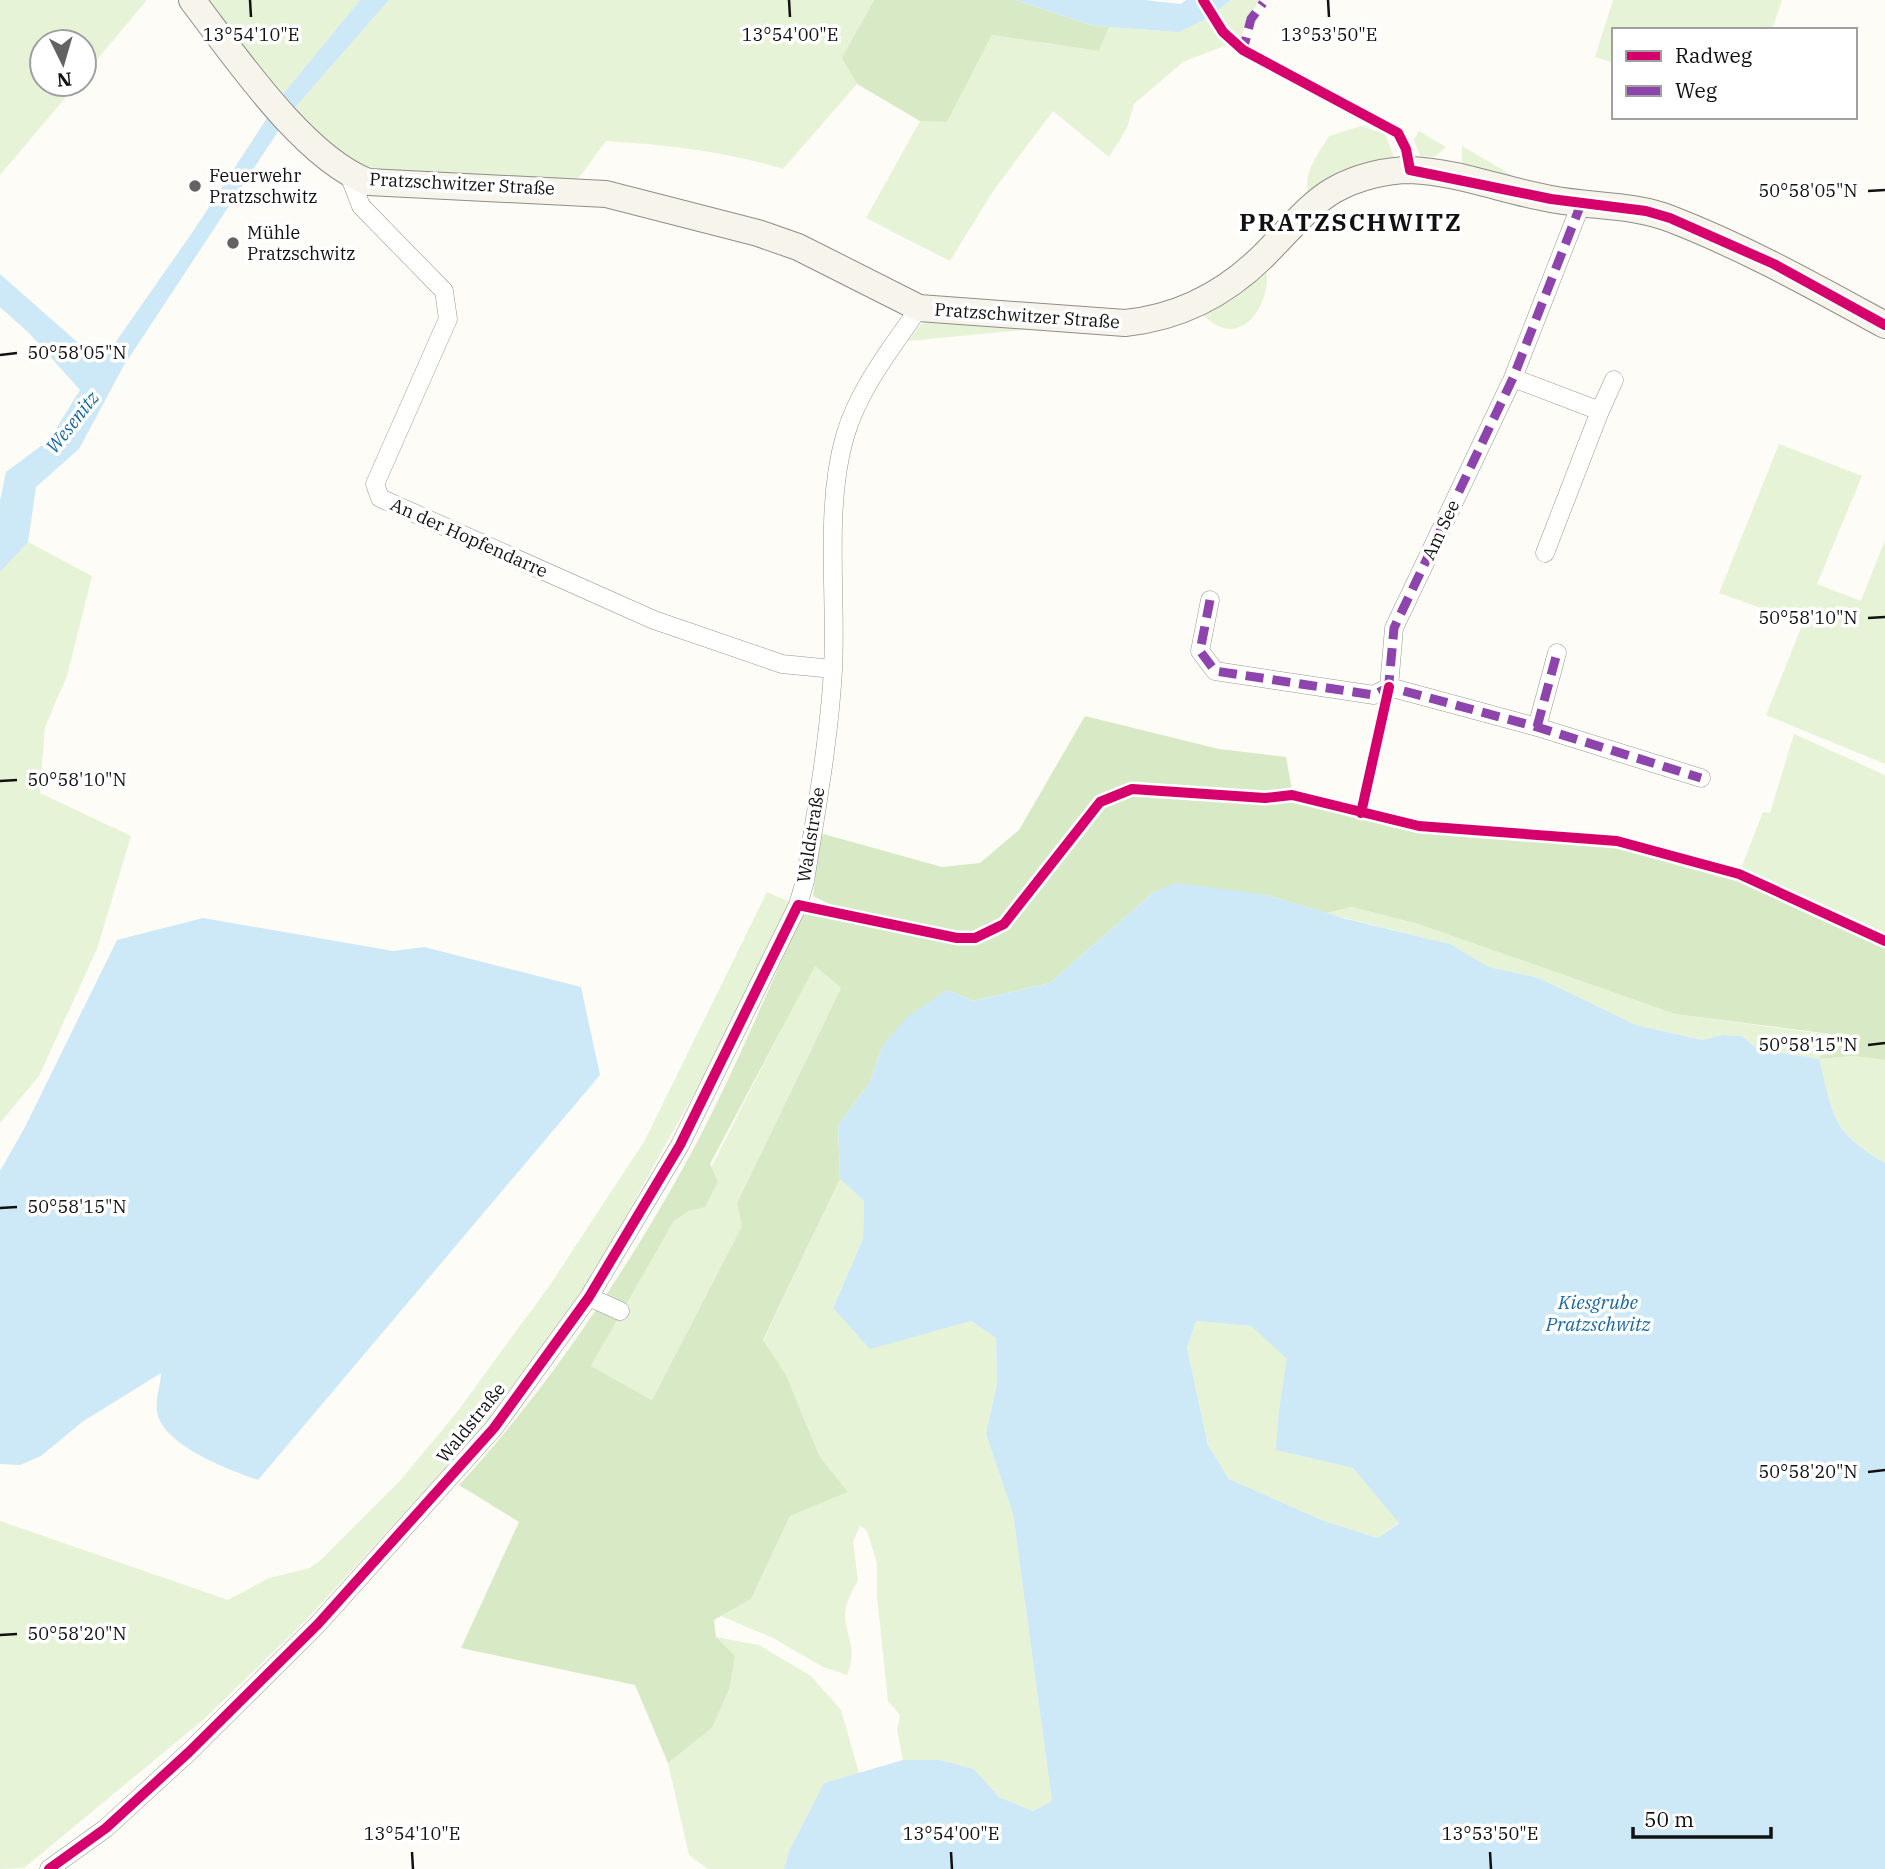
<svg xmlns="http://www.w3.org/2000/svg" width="1885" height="1869" viewBox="0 0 1885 1869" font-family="'IBM Plex Serif',serif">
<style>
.green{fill:#e7f3d7}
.forest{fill:#d8eac5;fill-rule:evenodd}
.water{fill:#cde8f7;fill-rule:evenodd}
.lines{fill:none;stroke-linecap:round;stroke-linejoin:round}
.street-casing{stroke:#979795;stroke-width:19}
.secondary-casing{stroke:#8e8d8b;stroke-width:28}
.street{stroke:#fffffe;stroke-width:18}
.secondary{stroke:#f6f4eb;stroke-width:26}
.quiet{stroke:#8e44ad;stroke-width:9;stroke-dasharray:18 9;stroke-linecap:butt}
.cycleway-casing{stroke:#fff;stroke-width:15}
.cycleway{stroke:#d6006c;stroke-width:10}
.ticks{fill:none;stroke:#111;stroke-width:2.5}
.poi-dot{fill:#646362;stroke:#fff;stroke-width:2.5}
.labels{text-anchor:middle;stroke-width:7;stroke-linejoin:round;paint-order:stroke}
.poi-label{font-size:18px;fill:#111;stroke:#fff;text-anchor:start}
.street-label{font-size:18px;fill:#111;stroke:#fff}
.water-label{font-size:19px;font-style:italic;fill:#1768a6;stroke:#fff}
.district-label{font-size:24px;font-weight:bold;letter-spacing:2px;fill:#111;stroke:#fff}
.ticks-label{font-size:18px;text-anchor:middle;fill:#111;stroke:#fff;stroke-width:7;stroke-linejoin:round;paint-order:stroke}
</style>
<rect width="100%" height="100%" fill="#fdfcf7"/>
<path class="green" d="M 0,0 L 147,0 L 84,75 L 84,42 L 42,42 L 42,84 L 77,84 L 0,175 Z
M 200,0 L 360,0 L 279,99 Z
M 389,0 L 874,0 L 843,58 L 857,84 L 783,169 C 724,151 667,145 606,141 L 575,183 L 375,174 L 341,158 L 292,111 Z
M 1231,0 L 1260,0 L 1245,23 L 1241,39 L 1216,12 Z
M 1613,0 L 1782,0 L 1772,30 L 1614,30 L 1614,63 L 1595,57 Z
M 1208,18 L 1229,44 L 1183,62 L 1134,104 L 1127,128 L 1109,157 L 1053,111 L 993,191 L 950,261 L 866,218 L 920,121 L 947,122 L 992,35 L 1099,51 L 1109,27 L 1179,32 Z
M 1361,126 L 1385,134 L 1395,159 L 1311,196 C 1298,180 1320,151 1329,136 Z
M 1419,131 L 1446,147 L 1434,157 L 1420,156 L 1414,140 Z
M 1462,146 L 1517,178 L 1462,165 Z
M 1263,271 L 1267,275 C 1268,312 1236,351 1203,314 Z
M 931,320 L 1034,329 L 908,341 L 920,325 Z
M 1779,444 L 1862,476 L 1817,584 L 1861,601 L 1885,540 L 1885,764 L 1766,715 L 1803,623 L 1719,593 Z
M 28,542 L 92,576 L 67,676 L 45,727 L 40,793 L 131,836 L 97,949 L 39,1076 L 0,1123 L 0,572 Z
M 1794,734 L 1885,775 L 1885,937 L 1740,871 L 1763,812 L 1770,813 Z
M 767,892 L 790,902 L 725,1038 L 584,1291 L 488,1422 L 305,1621 L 203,1720 L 24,1868 L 0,1869 L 0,1521 L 228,1600 L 269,1578 L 310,1568 L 323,1558 L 399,1482 L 457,1412 L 550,1285 L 645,1140 Z
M 1352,907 L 1418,924 L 1675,1014 L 1831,1035 L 1819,1059 L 1852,1056 L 1885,1060 L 1885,1163 C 1831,1130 1834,1117 1818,1059 L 1757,1049 L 1742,1036 L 1722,1035 L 1702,1040 L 1636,1025 L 1539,978 L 1489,967 L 1450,944 L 1326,913 Z
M 814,965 L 841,988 L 737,1203 L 742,1226 L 652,1400 L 591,1366 L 674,1221 L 689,1211 Z
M 840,1179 L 864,1201 L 863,1239 L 833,1308 L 870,1348 L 971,1321 L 996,1338 L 997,1383 L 986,1434 L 1013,1514 L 1052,1801 L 1033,1811 L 999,1797 L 974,1769 L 940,1760 L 903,1760 L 897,1730 L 900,1715 L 888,1701 L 877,1597 L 877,1563 L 867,1531 L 860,1525 L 853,1542 L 858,1581 C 827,1627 864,1635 847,1675 L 823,1667 L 773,1638 L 721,1616 L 751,1599 L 790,1516 L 847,1492 L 820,1457 L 786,1375 L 763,1341 Z
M 1196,1321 L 1251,1326 L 1288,1359 L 1279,1410 L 1277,1450 L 1353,1468 L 1399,1522 L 1378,1538 L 1324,1521 L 1229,1479 L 1208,1445 L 1187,1348 Z
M 716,1637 L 759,1645 L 811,1676 L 841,1710 L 859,1773 L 824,1783 L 789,1851 L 784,1869 L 708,1869 L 689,1855 L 668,1763 L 712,1728 Z"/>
<path class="forest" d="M 874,0 L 1016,0 L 1094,26 L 1109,27 L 1099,51 L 992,35 L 947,122 L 920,121 L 857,84 L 842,58 Z
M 1085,716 L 1219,749 L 1286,757 L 1292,790 L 1264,793 L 1169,784 L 1132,785 L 1099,796 L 1002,920 L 974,933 L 955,934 L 833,906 L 813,896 L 820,833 L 942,867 L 980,863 L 1019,830 Z
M 1131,793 L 1169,793 L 1236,801 L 1289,800 L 1417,830 L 1628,849 L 1736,878 L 1885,946 L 1885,1060 L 1852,1056 L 1819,1059 L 1830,1034 L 1675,1014 L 1418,924 L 1352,907 L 1326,913 L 1267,895 L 1155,891 L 1050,983 L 973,1001 L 947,990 L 882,1047 L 870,1082 L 838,1125 L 840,1179 L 763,1340 L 786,1375 L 820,1457 L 848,1492 L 790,1516 L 751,1599 L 714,1620 L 716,1637 L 735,1656 L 729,1689 L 712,1728 L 668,1763 L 635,1685 L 461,1648 L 519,1522 L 459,1485 C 544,1394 628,1269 688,1159 C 730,1082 764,998 801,918 L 807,912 L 963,944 L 977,942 L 1008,928 L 1102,805 ZM 815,966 L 841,988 L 737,1203 L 742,1226 L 652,1400 L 591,1366 L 674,1221 L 689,1211 L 705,1207 L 718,1182 L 710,1164 Z"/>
<path class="water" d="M 360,0 L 389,0 L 292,111 L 279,99 Z
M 1016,0 L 1144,0 L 1181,4 L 1186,0 L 1231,0 L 1208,18 L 1179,32 L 1094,26 Z
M 271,112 L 283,124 L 123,367 L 79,449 L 36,487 L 28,542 L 0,572 L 0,501 L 6,472 L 49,440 L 80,390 L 29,333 L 0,307 L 0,274 L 101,363 L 194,230 Z
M 1177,883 L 1267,895 L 1347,919 L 1450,944 L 1489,967 L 1539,978 L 1636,1025 L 1702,1040 L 1722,1035 L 1742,1036 L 1757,1049 L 1819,1059 C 1834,1117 1831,1131 1885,1163 L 1885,1869 L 784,1869 L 789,1851 L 824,1783 L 903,1760 L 940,1760 L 974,1769 L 999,1797 L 1033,1811 L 1052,1801 L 1013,1514 L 986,1434 L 997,1383 L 996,1338 L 971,1321 L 870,1349 L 833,1308 L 863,1239 L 864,1201 L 840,1179 L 838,1125 L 870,1082 L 882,1047 L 908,1016 L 947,990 L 973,1001 L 1050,983 L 1155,891 ZM 1196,1321 L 1251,1326 L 1287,1359 L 1279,1410 L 1276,1450 L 1353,1468 L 1399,1523 L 1378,1538 L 1324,1521 L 1229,1479 L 1208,1445 L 1187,1348 Z
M 203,918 L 393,951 L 424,947 L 581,987 L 600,1075 L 258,1480 C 230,1470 161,1445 157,1411 C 155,1399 161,1384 161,1373 L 82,1422 L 41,1456 L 20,1465 L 0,1464 L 0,1171 L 25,1127 L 117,940 Z"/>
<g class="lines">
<defs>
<path id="street" d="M 349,175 L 361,206 L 444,291 L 448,319 L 375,484 L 380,498 L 654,620 L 782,664 L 833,669
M 1513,378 L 1600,411 L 1614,380
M 1545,553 L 1600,411
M 1210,600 L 1200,651 L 1215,671 L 1374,695 L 1389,687 L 1537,727 L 1701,778
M 1389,687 L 1394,628 L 1513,378 L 1581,204
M 1537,727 L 1557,653
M 589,1297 L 620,1311
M 49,1869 L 106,1828 L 189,1752 L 318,1624 L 494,1428 L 589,1297 L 680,1145 L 798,905 L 805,881 C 816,811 829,741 833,670 C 837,596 824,508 845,436 C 859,388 891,349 919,308"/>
<path id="secondary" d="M 192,0 C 235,56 303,157 368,182 L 606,194 L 758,233 L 798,247 L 919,308 L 1125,323 C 1184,317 1232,290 1272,247 C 1291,228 1311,203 1334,190 C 1357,177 1386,170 1411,170 C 1458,172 1505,191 1551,199 C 1591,207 1633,204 1671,219 C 1746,248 1815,287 1885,325"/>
</defs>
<use href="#street" class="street-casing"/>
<use href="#secondary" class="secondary-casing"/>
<use href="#street" class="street"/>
<use href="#secondary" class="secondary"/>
<path class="quiet" d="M 1239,47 L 1243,50 L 1251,19 L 1263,3
M 1210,600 L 1200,651 L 1215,671 L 1374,695 L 1389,687 L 1537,727 L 1701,778
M 1388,693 L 1394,628 L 1513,378 L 1581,204
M 1537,727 L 1557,653"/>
<defs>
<path id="cycleway" d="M 1203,0 L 1223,32 L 1243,50 L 1398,133 L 1406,149 L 1410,170 L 1551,199 L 1646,211 L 1670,218 L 1774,264 L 1885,325
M 1361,813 L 1389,687
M 49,1869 L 106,1828 L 189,1752 L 318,1624 L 494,1428 L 589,1297 L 680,1145 L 798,905 L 957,938 L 975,938 L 1004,924 L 1100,802 L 1132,789 L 1265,798 L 1292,795 L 1419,826 L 1617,841 L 1739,874 L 1885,941"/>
</defs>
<use href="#cycleway" class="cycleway-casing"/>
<use href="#cycleway" class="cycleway"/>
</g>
<path class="ticks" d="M 250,0 L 251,17M 789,0 L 790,17M 1328,0 L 1329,17M 1868,191 L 1885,190M 0,355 L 17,353M 1868,618 L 1885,617M 0,781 L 17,780M 1868,1045 L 1885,1043M 0,1208 L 17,1207M 1868,1472 L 1885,1470M 0,1635 L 17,1634M 412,1852 L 413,1869M 951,1852 L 952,1869M 1490,1852 L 1491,1869"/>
<g class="poi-dot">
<circle cx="195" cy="186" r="7"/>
<circle cx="233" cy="243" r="7"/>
</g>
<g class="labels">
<g class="poi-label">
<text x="209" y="182">Feuerwehr<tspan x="209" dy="21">Pratzschwitz</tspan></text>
<text x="247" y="239">Mühle<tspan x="247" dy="21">Pratzschwitz</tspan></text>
</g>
<g class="street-label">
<text transform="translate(462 184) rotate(3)" y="6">Pratzschwitzer Straße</text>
<text transform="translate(1027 316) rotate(4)" y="6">Pratzschwitzer Straße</text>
<text transform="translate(1441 530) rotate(-65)" y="6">Am See</text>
<text transform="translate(469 538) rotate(24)" y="6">An der Hopfendarre</text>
<text transform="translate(811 835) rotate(-81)" y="6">Waldstraße</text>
<text transform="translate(471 1423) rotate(-51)" y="6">Waldstraße</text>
</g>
<g class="water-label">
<text transform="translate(72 422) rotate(-52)" y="7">Wesenitz</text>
<text x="1598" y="1309">Kiesgrube<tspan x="1598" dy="22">Pratzschwitz</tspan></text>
</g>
<g class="district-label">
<text x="1351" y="231">PRATZSCHWITZ</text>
</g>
</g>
<g class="ticks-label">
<text x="251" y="41">13°54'10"E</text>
<text x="790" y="41">13°54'00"E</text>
<text x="1329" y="41">13°53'50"E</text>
<text x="1808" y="197">50°58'05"N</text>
<text x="77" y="359">50°58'05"N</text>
<text x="1808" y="624">50°58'10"N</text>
<text x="77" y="786">50°58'10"N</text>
<text x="1808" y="1051">50°58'15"N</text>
<text x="77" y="1213">50°58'15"N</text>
<text x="1808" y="1478">50°58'20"N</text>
<text x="77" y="1640">50°58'20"N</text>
<text x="412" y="1840">13°54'10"E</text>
<text x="951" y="1840">13°54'00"E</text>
<text x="1490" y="1840">13°53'50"E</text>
</g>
<rect x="1612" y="28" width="245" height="91" fill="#ffffff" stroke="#a0a0a0" stroke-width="2"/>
<rect x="1626" y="51" width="35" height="10" fill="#d6006c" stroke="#a0a0a0" stroke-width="2"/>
<text x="1675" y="63" font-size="21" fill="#111111">Radweg</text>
<rect x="1626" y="86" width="35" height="10" fill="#8e44ad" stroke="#a0a0a0" stroke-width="2"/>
<text x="1675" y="98" font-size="21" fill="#111111">Weg</text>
<g transform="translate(63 63) rotate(175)"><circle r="33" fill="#ffffff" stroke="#a0a0a0" stroke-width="2"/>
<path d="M0-5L12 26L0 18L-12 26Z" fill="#646362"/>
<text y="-10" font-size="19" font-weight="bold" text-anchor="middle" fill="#111111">N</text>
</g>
<path d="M1633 1827v10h138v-10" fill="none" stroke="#111111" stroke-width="3.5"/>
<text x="1644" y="1827" font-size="21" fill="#111111" stroke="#ffffff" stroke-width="5" paint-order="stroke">50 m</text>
</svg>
